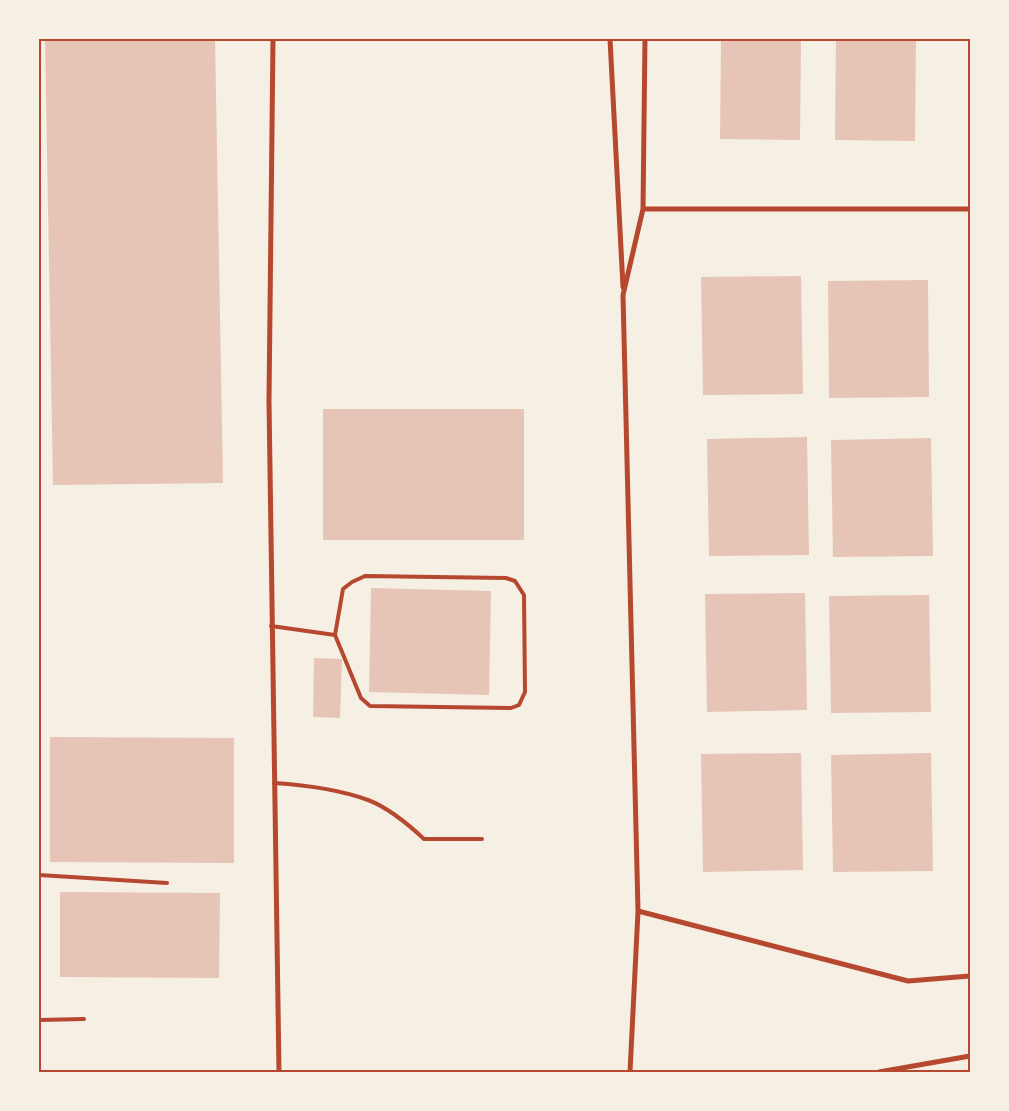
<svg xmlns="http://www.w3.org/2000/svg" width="1009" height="1111" viewBox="0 0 1009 1111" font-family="'Source Sans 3',sans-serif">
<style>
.building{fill:#e6c5b7}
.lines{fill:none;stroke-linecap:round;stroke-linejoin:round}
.service{stroke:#b5482f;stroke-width:4}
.minor{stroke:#b5482f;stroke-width:5}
.neatline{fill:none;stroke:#b5482f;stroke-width:2}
</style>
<rect width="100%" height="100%" fill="#f6efe4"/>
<path class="building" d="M 45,39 L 215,39 L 223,483 L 53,485 Z
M 721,39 L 801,39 L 800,140 L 720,139 Z
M 836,39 L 916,39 L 915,141 L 835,140 Z
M 801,276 L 803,394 L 703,395 L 701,277 Z
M 928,280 L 929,397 L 829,398 L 828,281 Z
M 323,409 L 524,409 L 524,540 L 323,540 Z
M 807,437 L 809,555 L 709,556 L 707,439 Z
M 931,438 L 933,556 L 833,557 L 831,440 Z
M 371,588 L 491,591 L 489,695 L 369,692 Z
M 805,593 L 807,710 L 707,712 L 705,594 Z
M 929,595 L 931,712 L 831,713 L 829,596 Z
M 314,658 L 342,659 L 340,718 L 313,717 Z
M 50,737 L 234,738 L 234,863 L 50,862 Z
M 801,753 L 803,870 L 703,872 L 701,754 Z
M 931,753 L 933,871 L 833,872 L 831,755 Z
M 60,892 L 220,893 L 219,978 L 60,977 Z"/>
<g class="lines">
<path class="service" d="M 365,576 L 506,578 L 515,581 L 524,595 L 525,692 L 519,705 L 511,708 L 370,706 L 361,698 L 335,635 L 343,589 L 352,582 Z
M 271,626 L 335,635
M 274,783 C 305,785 338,789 368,800 C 389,808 408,824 424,839 L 482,839
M 39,875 L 167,883
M 39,1020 L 84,1019"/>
<path class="minor" d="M 273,39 L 269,401 L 279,1072
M 610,39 L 623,287
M 643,209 L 970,209
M 638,911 L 908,981 L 970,976
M 630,1072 L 638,911 L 623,295 L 643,209 L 645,39
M 879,1072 L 970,1056"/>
</g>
<rect width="1009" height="1111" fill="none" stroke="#f6efe4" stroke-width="80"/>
<rect x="40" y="40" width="929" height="1031" class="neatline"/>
</svg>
